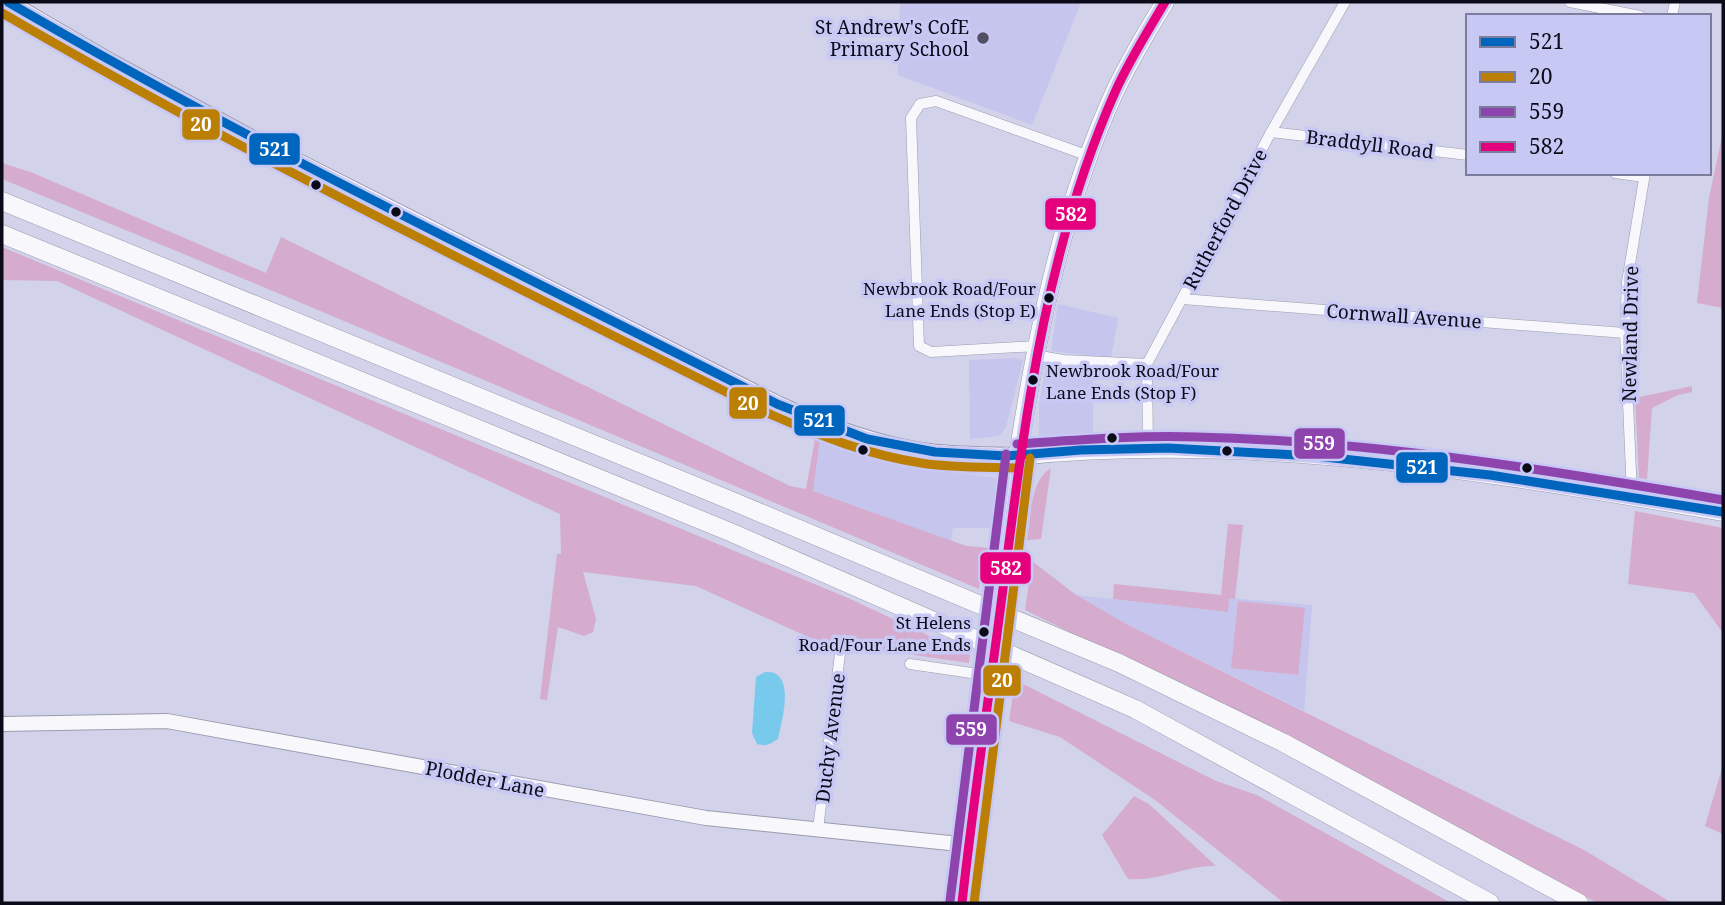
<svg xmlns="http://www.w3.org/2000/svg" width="1725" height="905" viewBox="0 0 1725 905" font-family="'Noto Serif',serif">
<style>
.built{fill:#c5c5ed}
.green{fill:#d5abce}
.water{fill:#78caed}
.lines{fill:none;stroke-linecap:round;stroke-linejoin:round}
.street-casing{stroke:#9b9bae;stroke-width:11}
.secondary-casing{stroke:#9b9bae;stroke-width:16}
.primary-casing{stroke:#9b9bae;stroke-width:18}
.highway-casing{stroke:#9b9bae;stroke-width:19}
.street{stroke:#f8f8fc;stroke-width:10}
.secondary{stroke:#f8f8fc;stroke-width:14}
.primary{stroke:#f8f8fc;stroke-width:16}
.highway{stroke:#f8f8fc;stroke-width:18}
.primary-bridge-casing{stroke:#9b9bae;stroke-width:18;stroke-linecap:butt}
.primary-bridge{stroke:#f8f8fc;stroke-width:16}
.bus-1-casing{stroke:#c8c8f5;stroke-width:14}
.bus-2-casing{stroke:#c8c8f5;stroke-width:14}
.bus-3-casing{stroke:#c8c8f5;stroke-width:14}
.bus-4-casing{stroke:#c8c8f5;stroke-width:14}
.bus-1{stroke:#0065bd;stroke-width:9}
.bus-2{stroke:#bc7f06;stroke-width:9}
.bus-3{stroke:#8e44ad;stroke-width:9}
.bus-4{stroke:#e5007d;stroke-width:9}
.poi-dot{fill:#515062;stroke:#c8c8f5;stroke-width:2.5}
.bus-dot{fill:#0b0a19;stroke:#c8c8f5;stroke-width:2.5}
.labels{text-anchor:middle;stroke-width:7;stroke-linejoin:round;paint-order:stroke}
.bus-label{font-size:17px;fill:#0b0a19;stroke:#c8c8f5;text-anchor:end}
.poi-label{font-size:19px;fill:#0b0a19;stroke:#c8c8f5;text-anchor:end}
.street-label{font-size:19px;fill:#0b0a19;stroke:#c8c8f5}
.line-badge{stroke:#c8c8f5;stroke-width:2.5}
.badge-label{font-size:19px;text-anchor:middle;font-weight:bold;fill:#fff}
</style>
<rect width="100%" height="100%" fill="#d2d2ea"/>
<path class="built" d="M 900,2 L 1081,2 L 1032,125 L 898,75 Z
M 1058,304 L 1118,318 L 1111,358 L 1051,351 Z
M 1015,358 L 1023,360 L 1006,427 L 999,436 L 970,439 L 969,360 Z
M 1046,365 L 1093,366 L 1093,435 L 1039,437 L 1039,405 Z
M 820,439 L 881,460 L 939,471 L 993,477 L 1000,482 L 998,528 L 953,528 L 951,541 L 813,491 Z
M 1076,595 L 1227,612 L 1229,598 L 1312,605 L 1304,711 L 1128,625 Z"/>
<path class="green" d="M 1723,132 L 1723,308 L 1697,303 L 1709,198 Z
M 2,163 L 33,173 L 266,273 L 281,237 L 790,486 L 806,489 L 815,439 L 820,439 L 813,491 L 966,546 L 989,548 L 986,572 L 982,571 L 979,589 L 261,286 L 2,179 Z
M 2,247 L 848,598 L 970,655 L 969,663 L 817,641 L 696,586 L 583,572 L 596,619 L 593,632 L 584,636 L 558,627 L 547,700 L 540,699 L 557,554 L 561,554 L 560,514 L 57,281 L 2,280 Z
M 1692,386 L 1692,392 L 1678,395 L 1652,408 L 1647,479 L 1639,478 L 1635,398 Z
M 1051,468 L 1041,539 L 1027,540 C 1031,518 1030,480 1051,468 Z
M 1635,511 L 1723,528 L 1723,591 L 1721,592 L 1723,595 L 1723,633 L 1694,593 L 1628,584 Z
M 1228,524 L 1243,525 L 1235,599 L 1229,598 L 1228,612 L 1113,599 L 1114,584 L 1221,595 Z
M 1032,561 L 1076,595 L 1128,625 L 1584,850 L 1672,903 L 1597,903 L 1368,779 L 1025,610 Z
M 1238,601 L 1305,608 L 1298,675 L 1231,668 Z
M 1015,680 L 1216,781 L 1257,795 L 1451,903 L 1284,903 L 1155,800 L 1060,737 L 1009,721 Z
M 1723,765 L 1723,834 L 1705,826 Z
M 1134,796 L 1149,804 L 1216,866 C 1186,865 1158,882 1128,879 L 1102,835 Z"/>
<path class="water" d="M 765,672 C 768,672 773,672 776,674 C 793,685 781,723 778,739 C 770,744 766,747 757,744 L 752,733 L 756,677 Z"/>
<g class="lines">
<defs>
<path id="street" d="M 1570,2 L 1640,16
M 1672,16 L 1675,2
M 1271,132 L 1468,155
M 1615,173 L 1644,177
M 1182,299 L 1625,333
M 1037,346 L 931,352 L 919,346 L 911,118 L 920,104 L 936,101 L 1089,156
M 1035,355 L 1063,360 L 1147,364
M 1148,449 L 1147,364 L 1271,132 L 1345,2
M 1632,496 L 1625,333 L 1627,282 L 1645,173
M 910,664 L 992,676
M 818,829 L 841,646"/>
<path id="secondary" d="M 2,724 L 167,721 L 706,818 L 969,845"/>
<path id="primary" d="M 8,2 L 109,61 L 251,138 L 777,404 C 823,425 870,443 921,451 C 953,456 986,455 1018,456 L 1004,576
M 962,903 L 992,676"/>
<path id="highway" d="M 1165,2 C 1147,31 1130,60 1115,91 C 1063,205 1037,332 1018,456 C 1254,432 1492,472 1723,512
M 2,201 L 732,501 L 1119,663 L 1282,742 L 1579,903
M 2,234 L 730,532 L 1135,709 L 1490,903"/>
</defs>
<use href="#street" class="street-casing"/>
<use href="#secondary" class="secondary-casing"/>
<use href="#primary" class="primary-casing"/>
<use href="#highway" class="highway-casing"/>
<use href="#street" class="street"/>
<use href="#secondary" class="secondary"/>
<use href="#primary" class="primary"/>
<use href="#highway" class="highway"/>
<defs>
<path id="primary-bridge" d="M 992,676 L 1004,576"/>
</defs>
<use href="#primary-bridge" class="primary-bridge-casing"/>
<use href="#primary-bridge" class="primary-bridge"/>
<defs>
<path id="bus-1" d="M 8,2 C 258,148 519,273 777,404 L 867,439 L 935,452 L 1006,456 L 1081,450 L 1168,448 L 1315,456 L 1490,475 L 1723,512"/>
<path id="bus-2" d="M 2,13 C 252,159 513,285 772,415 C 820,436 869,455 921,463 C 953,468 985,467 1018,468
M 974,903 L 1030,458"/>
<path id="bus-3" d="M 1017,444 C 1077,440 1137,435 1197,437 C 1374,441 1549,470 1723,500
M 950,901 L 1006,454"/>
<path id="bus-4" d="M 962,903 C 973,803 988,704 1001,604 C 1024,429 1043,253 1116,90 C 1130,59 1148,31 1165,2"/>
</defs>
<use href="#bus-1" class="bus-1-casing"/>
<use href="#bus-2" class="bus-2-casing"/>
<use href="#bus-3" class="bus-3-casing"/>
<use href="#bus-4" class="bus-4-casing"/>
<use href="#bus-1" class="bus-1"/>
<use href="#bus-2" class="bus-2"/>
<use href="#bus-3" class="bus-3"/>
<use href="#bus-4" class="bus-4"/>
</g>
<circle class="poi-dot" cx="983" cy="38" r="7"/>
<g class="bus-dot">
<circle cx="316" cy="185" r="6"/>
<circle cx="396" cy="212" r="6"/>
<circle cx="1049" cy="298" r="6"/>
<circle cx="1033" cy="380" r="6"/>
<circle cx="1112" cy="438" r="6"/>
<circle cx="863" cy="450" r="6"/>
<circle cx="1227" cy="451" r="6"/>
<circle cx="1527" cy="468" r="6"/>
<circle cx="984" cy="632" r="6"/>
</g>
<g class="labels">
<g class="bus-label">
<text x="1036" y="295">Newbrook Road/Four<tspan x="1036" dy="22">Lane Ends (Stop E)</tspan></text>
<text x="1046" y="377" text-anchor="start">Newbrook Road/Four<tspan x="1046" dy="22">Lane Ends (Stop F)</tspan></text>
<text x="971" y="629">St Helens<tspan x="971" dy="22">Road/Four Lane Ends</tspan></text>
</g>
<g class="poi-label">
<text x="969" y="34">St Andrew's CofE<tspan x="969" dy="22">Primary School</tspan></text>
</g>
<g class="street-label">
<text transform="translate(1370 144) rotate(7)" y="7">Braddyll Road</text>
<text transform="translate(1225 219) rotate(-62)" y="7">Rutherford Drive</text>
<text transform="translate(1404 316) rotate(4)" y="7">Cornwall Avenue</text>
<text transform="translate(1630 334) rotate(-89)" y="7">Newland Drive</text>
<text transform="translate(830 738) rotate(-83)" y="7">Duchy Avenue</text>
<text transform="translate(485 779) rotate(11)" y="7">Plodder Lane</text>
</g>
</g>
<g class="line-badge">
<rect x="181" y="108" width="40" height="33" rx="7" fill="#bc7f06"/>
<rect x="248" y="132" width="53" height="34" rx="7" fill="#0065bd"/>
<rect x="1044" y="197" width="53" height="34" rx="7" fill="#e5007d"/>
<rect x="728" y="386" width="40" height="34" rx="7" fill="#bc7f06"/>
<rect x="793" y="404" width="53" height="33" rx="7" fill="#0065bd"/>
<rect x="1293" y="427" width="53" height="33" rx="7" fill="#8e44ad"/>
<rect x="1395" y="451" width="54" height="33" rx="7" fill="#0065bd"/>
<rect x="979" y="551" width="53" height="34" rx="7" fill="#e5007d"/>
<rect x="982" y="664" width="40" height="33" rx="7" fill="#bc7f06"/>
<rect x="945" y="713" width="53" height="33" rx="7" fill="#8e44ad"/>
</g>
<g class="badge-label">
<text x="201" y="131">20</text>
<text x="275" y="156">521</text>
<text x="1071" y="221">582</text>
<text x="748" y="410">20</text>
<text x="819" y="427">521</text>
<text x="1319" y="450">559</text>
<text x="1422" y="474">521</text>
<text x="1006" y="575">582</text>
<text x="1002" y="687">20</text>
<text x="971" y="736">559</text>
</g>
<rect width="1725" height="905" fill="none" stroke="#0b0a19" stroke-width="7"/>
<rect x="1466" y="14" width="245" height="161" fill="#c8c8f5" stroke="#7c7c9d" stroke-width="2"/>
<rect x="1480" y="37" width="35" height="10" fill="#0065bd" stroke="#7c7c9d" stroke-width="2"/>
<text x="1529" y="49" font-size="21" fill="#0b0a19">521</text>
<rect x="1480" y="72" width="35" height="10" fill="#bc7f06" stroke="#7c7c9d" stroke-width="2"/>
<text x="1529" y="84" font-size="21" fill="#0b0a19">20</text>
<rect x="1480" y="107" width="35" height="10" fill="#8e44ad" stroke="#7c7c9d" stroke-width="2"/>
<text x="1529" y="119" font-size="21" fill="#0b0a19">559</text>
<rect x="1480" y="142" width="35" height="10" fill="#e5007d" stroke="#7c7c9d" stroke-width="2"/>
<text x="1529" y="154" font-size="21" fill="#0b0a19">582</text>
</svg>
